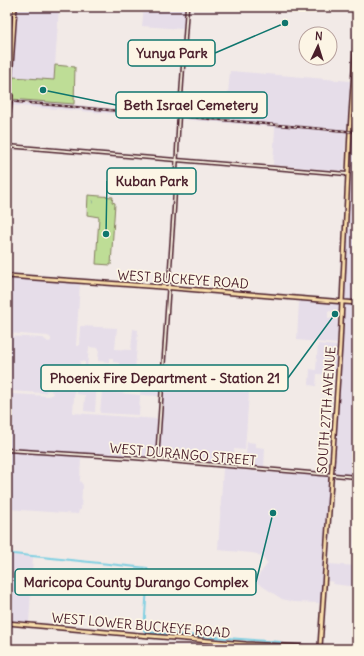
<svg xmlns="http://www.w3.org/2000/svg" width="364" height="656" viewBox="0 0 364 656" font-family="Delius,sans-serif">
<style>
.built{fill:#e6dde9}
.green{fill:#bedd96;stroke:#847e60}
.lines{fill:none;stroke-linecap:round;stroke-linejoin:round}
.stream{stroke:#6c8999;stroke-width:1}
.canal{stroke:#83d0e2;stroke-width:2}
.minor-casing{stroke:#4a1f2b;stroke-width:5}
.major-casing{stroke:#4a1f2b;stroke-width:6}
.minor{stroke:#fcf5e5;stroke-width:2}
.major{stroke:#f9deab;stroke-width:3}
.rail-casing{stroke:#4a1f2b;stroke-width:2.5}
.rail{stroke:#fcf5e5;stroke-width:1;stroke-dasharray:3;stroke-linecap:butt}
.labels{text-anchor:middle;stroke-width:3.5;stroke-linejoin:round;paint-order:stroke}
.street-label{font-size:13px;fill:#4a1f2b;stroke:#fcf5e5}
.leader{fill:none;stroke:#0f766e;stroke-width:1.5}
.callout-dot{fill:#0f766e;stroke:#fcf5e5;stroke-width:1.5}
.callout{fill:#fcf5e5;stroke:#0f766e;stroke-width:1.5}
.callout-label{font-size:14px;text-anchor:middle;font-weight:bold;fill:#4a1f2b}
</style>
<rect width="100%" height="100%" fill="#f2eae7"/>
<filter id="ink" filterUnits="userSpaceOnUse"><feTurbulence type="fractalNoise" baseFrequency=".025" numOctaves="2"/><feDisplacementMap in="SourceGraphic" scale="8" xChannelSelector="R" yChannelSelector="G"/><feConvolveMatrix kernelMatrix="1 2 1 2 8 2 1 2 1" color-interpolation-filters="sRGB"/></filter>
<g filter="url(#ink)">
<path class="built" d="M 7,7 L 59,7 L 54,80 L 9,77 L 8,98 L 117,109 L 119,108 L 181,113 L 182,112 L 226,116 L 230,71 L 350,81 L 347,126 L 352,127 L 355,84 L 357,85 L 357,224 L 347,224 L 351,134 L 346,134 L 344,170 L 342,171 L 273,165 L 275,127 L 7,105 Z
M 144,7 L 185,7 L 183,28 L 182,29 L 142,26 Z
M 347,229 L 357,229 L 357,301 L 345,300 L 344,299 Z
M 7,279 L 80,283 L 76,346 L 79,346 L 80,327 L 81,326 L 117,328 L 115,349 L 131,350 L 133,329 L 138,330 L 135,371 L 119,370 L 119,363 L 113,362 L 113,358 L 109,358 L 109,362 L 98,361 L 99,348 L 89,347 L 87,368 L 85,368 L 85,362 L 80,361 L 80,368 L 76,367 L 73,412 L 74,413 L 158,419 L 159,420 L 156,456 L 155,458 L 7,448 L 7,428 L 10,419 L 12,394 L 49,396 L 52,395 L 53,393 L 50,390 L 47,391 L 44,393 L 7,391 L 7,336 L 43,338 L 48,342 L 51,341 L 51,338 L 48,336 L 7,333 Z
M 300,300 L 338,303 L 339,304 L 339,312 L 328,311 L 328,318 L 338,320 L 337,344 L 297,340 L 299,301 Z
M 345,304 L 350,305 L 357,305 L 357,475 L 336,474 L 335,473 L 333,467 L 343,305 Z
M 318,344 L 337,346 L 336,375 L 317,374 L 316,386 L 309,385 L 310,369 L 316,370 Z
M 174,376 L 243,382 L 242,391 L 249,392 L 245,450 L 234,449 L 234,453 L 244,454 L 243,466 L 161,459 L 159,458 L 163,387 L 162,387 L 173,387 Z
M 77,380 L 97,381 L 95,412 L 84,411 L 85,395 L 76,394 Z
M 141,384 L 161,385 L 160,396 L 140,395 L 139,415 L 100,413 L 102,391 L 140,395 Z
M 247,442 L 256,443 L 256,447 L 265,448 L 264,468 L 245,466 Z
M 7,452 L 81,457 L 80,481 L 83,485 L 83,489 L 82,489 L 81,510 L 79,510 L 78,514 L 7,509 Z
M 223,468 L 262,472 L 327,476 L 329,477 L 329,486 L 323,563 L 324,567 L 321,603 L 293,602 L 286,600 L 282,599 L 256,582 L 259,575 L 268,563 L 257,554 L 252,553 L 218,550 Z
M 7,553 L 9,555 L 33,557 L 29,623 L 7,621 Z
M 329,564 L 357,566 L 357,583 L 348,586 L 333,584 L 334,582 L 328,581 Z"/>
<path class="green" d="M 55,65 L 75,67 L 74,104 L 11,99 L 13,77 L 54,80 Z
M 88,195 L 113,197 L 112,202 L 115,203 L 111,265 L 96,264 L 99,217 L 87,215 Z"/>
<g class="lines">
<path class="stream" d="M 93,203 L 93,201"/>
<path class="canal" d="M 7,550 L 13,554 L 147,568 L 148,572 L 144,630 L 146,632 L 280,642"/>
<defs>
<path id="minor" d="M 7,146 L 347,174
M 7,450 L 134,458 L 357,477
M 157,460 L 174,208 L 179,113 L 181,96 L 187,7"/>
<path id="major" d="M 7,109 L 8,96 L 9,95 L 15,7
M 8,112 L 9,111 L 11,96 L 9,95
M 7,124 L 8,112
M 7,276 L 162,287 L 357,303
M 7,623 L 150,636 L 246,644 L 345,649
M 320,647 L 340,345 L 350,131 L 357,24"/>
</defs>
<use href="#minor" class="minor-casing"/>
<use href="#major" class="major-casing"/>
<use href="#minor" class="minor"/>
<use href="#major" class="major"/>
<defs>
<path id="rail" d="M 7,101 L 357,132"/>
</defs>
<use href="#rail" class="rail-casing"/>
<use href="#rail" class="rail"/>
</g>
</g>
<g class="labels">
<g class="street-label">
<text transform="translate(183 279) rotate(4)" y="5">WEST BUCKEYE ROAD</text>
<text transform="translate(326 410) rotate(-86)" y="5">SOUTH 27TH AVENUE</text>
<text transform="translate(183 454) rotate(5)" y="5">WEST DURANGO STREET</text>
<text transform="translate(141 625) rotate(5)" y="5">WEST LOWER BUCKEYE ROAD</text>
</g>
</g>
<path class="leader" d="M285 23L215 53M43 90L116 105M106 234L107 181M335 314L288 378M273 513L256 582"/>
<g class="callout-dot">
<circle cx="285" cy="23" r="4"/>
<circle cx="43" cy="90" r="4"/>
<circle cx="106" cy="234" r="4"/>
<circle cx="335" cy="314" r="4"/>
<circle cx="273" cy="513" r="4"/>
</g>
<g class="callout">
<rect x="128" y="40" width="87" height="26" rx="4"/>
<rect x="116" y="92" width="151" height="26" rx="4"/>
<rect x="107" y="168" width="89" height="26" rx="4"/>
<rect x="41" y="365" width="247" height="26" rx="4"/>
<rect x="15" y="569" width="241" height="26" rx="4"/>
</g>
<g class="callout-label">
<text x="172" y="58">Yunya Park</text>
<text x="191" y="110">Beth Israel Cemetery</text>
<text x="152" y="186">Kuban Park</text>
<text x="165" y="383">Phoenix Fire Department - Station 21</text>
<text x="136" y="587">Maricopa County Durango Complex</text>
</g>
<rect width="364" height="656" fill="none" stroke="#fcf5e5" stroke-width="24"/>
<rect x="12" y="12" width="340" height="632" fill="none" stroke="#4a1f2b" stroke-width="1.5" filter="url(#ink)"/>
<g transform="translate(318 46) rotate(4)"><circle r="19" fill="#fcf5e5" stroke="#b59f9b"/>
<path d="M0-3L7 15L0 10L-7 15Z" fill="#4a1f2b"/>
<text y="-6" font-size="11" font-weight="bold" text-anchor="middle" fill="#4a1f2b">N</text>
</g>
</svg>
